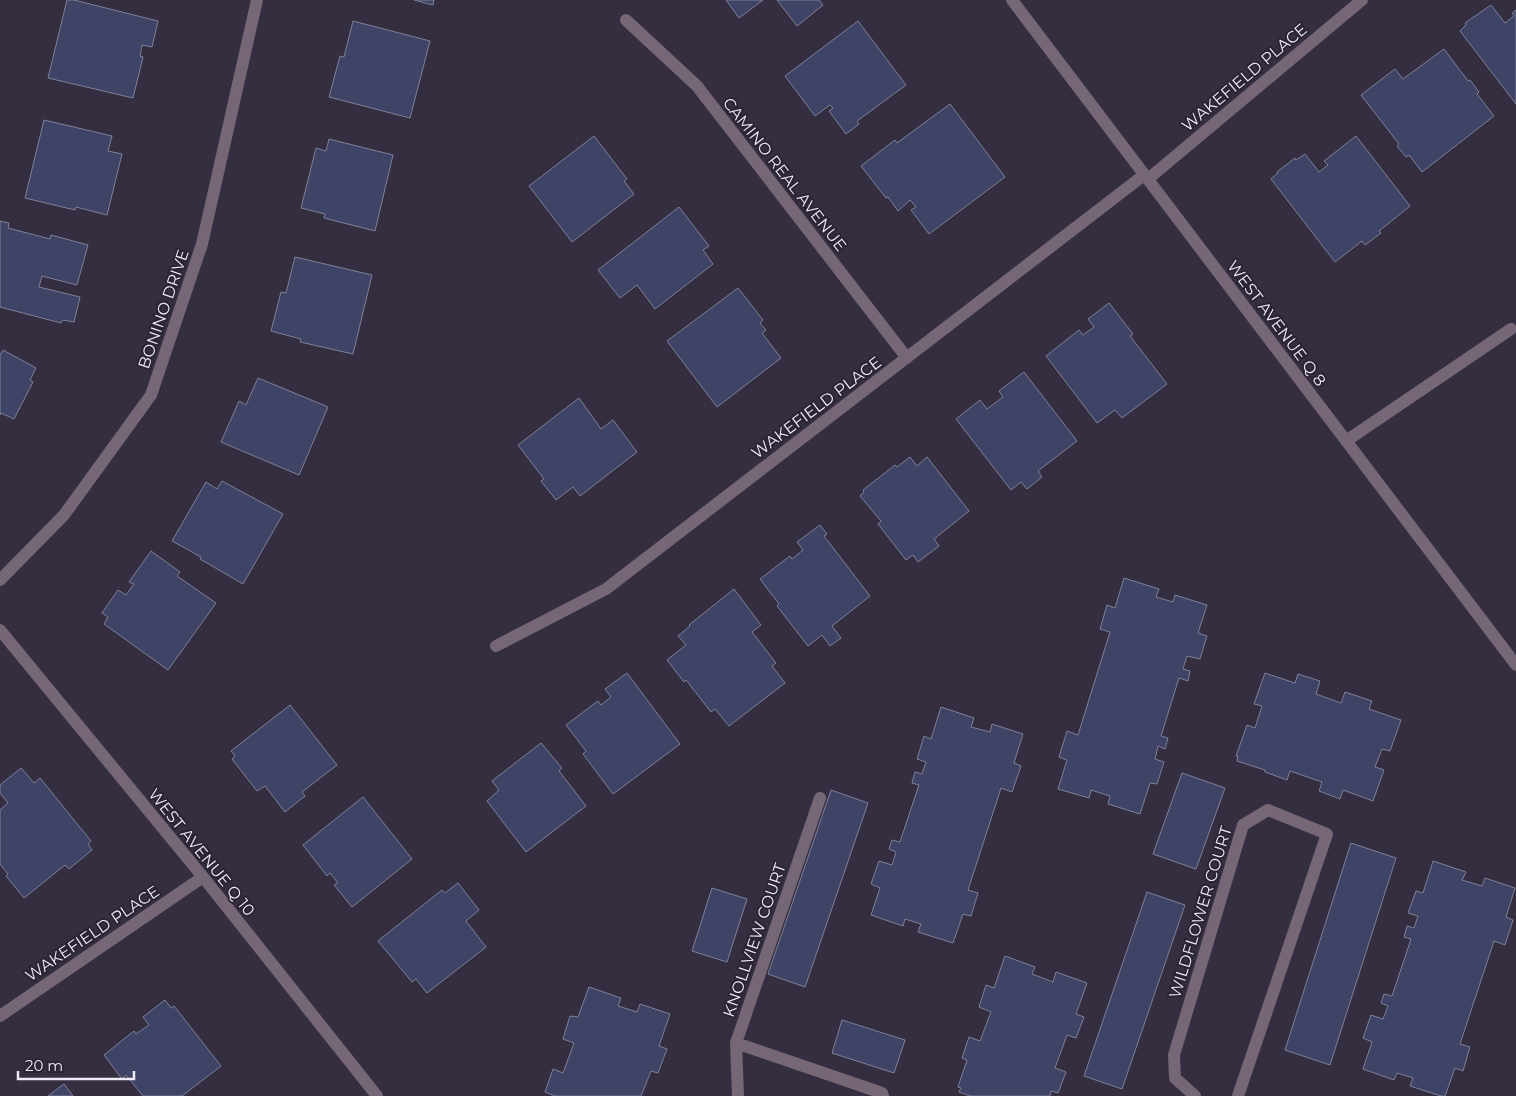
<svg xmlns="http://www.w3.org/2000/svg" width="1516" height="1096" viewBox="0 0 1516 1096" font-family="Montserrat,sans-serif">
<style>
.building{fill:#3f4366;stroke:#7e8197}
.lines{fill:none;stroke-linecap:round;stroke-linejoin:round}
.minor{stroke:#756775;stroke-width:12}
.labels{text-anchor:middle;stroke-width:4;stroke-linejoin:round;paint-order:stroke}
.street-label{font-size:16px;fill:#eeeaf6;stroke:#2a2435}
</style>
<rect width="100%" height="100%" fill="#342e40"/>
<path class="building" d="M 67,0 L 74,0 L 158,21 L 152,47 L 142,45 L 140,56 L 143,57 L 133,98 L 48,78 Z
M 414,0 L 434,0 L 433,5 Z
M 726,0 L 763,0 L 739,18 Z
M 777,0 L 819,0 L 823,5 L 797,26 Z
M 1491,5 L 1505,23 L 1514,16 L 1512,13 L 1516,10 L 1516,104 L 1460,31 L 1466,25 L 1465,23 Z
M 353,21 L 430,41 L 410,118 L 329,97 L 340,56 L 344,57 Z
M 858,21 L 906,85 L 857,121 L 859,124 L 846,134 L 829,111 L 833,108 L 830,105 L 815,116 L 785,76 Z
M 1444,49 L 1468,81 L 1470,80 L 1479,92 L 1477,94 L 1494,116 L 1422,172 L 1409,155 L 1406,157 L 1397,146 L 1399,144 L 1361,95 L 1395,69 L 1403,79 Z
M 950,104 L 1005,177 L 929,234 L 911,210 L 916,207 L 910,200 L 898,211 L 888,197 L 886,198 L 861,166 L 895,140 L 897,143 Z
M 44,120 L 112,136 L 108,151 L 122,154 L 107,215 L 76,207 L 75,210 L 25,198 Z
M 594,136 L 627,179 L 624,181 L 634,194 L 572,242 L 529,186 Z
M 1356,136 L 1410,206 L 1379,231 L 1381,233 L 1365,245 L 1362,241 L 1335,262 L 1271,179 L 1278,173 L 1277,172 L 1295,158 L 1296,160 L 1305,154 L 1319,172 L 1328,165 L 1324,161 Z
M 329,139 L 393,155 L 375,231 L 324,218 L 325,214 L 301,208 L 316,148 L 326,151 Z
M 679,207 L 709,246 L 703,250 L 713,264 L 655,309 L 637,285 L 620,298 L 598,270 Z
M 0,221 L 9,223 L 8,228 L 50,239 L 51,235 L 88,245 L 77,285 L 42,276 L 39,287 L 80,297 L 74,322 L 63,320 L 61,323 L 0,307 Z
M 295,257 L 372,275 L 353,354 L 300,342 L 301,339 L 271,331 L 281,292 L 286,293 Z
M 738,288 L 763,320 L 760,323 L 766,330 L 762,333 L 781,358 L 717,407 L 667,341 Z
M 1109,303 L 1133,334 L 1130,336 L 1167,384 L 1122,418 L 1115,410 L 1097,423 L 1046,356 L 1079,330 L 1083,335 L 1094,327 L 1088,319 Z
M 3,350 L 36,368 L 30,380 L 33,382 L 14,419 L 1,413 L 0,415 L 0,355 Z
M 1024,372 L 1077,441 L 1038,471 L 1042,477 L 1027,489 L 1021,482 L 1011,490 L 956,419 L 980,400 L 987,409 L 1003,397 L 999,391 Z
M 258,378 L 328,407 L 299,475 L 221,442 L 239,401 L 246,405 Z
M 579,398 L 601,429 L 613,420 L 637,452 L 580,496 L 573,487 L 556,500 L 541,481 L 544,479 L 518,445 Z
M 910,457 L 917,466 L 927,457 L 969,511 L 934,539 L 939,546 L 918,562 L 913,555 L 906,560 L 878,524 L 881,521 L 860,496 L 864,492 L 863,490 L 895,465 L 897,467 Z
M 222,481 L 283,514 L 243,584 L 200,559 L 201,557 L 172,541 L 206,482 L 217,489 Z
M 820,525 L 827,534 L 824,536 L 870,596 L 832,626 L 841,638 L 830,646 L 822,635 L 808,646 L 777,606 L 779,604 L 760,579 L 790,556 L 792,559 L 803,550 L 797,542 Z
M 151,551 L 180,572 L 177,576 L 216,603 L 168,670 L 104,624 L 108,617 L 102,613 L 118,590 L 126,595 L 134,584 L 129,582 Z
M 1124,578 L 1159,589 L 1156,597 L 1173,602 L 1175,595 L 1207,605 L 1198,633 L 1207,636 L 1200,659 L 1187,656 L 1183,669 L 1190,671 L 1188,681 L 1179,678 L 1161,736 L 1168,738 L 1165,749 L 1158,746 L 1155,759 L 1164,762 L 1157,784 L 1150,783 L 1140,814 L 1108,804 L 1110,796 L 1091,790 L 1089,798 L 1058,789 L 1067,760 L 1059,757 L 1067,731 L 1078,735 L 1110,632 L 1100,629 L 1107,605 L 1115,608 Z
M 734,589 L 761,625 L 752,632 L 776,663 L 772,666 L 785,683 L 729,726 L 715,709 L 711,712 L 686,680 L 684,682 L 667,660 L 686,645 L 678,636 L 690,626 L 689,625 Z
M 627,673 L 680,744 L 613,794 L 583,754 L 586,751 L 566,725 L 598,701 L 601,705 L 611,697 L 605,689 Z
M 1265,673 L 1295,683 L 1298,674 L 1320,681 L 1316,694 L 1341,703 L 1345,692 L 1372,701 L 1369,709 L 1401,720 L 1390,751 L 1382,749 L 1375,767 L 1384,770 L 1373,801 L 1343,790 L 1340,799 L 1319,791 L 1322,782 L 1290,771 L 1287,780 L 1265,772 L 1265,770 L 1237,761 L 1238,756 L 1236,756 L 1247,725 L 1255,728 L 1262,706 L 1254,704 Z
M 290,705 L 337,765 L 302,792 L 305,796 L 285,812 L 265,786 L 257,791 L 232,759 L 235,756 L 231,751 Z
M 941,707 L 974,718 L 971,727 L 990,732 L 992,724 L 1023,734 L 1014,763 L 1021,766 L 1012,792 L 1001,788 L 968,890 L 978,893 L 971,916 L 963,914 L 953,943 L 918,932 L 921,924 L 905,919 L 903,926 L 871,915 L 880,888 L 871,884 L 879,861 L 892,865 L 896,852 L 889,849 L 892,840 L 900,842 L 919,785 L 912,783 L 915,772 L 922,774 L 926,762 L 917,759 L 924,736 L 931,739 Z
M 541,743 L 562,768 L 559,771 L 586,806 L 526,852 L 487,801 L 499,790 L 492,781 Z
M 21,768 L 34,783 L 40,778 L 91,841 L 88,844 L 92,850 L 69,869 L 65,865 L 24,898 L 6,876 L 8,874 L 0,864 L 0,810 L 8,803 L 0,793 L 0,785 Z
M 1182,773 L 1225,788 L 1196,869 L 1153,854 Z
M 831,790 L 868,803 L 805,987 L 768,974 Z
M 363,797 L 412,859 L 352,907 L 334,885 L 338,883 L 330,873 L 327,876 L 303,845 Z
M 1351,843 L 1396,858 L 1330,1065 L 1285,1050 Z
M 1433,861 L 1466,872 L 1462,880 L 1482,886 L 1485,878 L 1515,888 L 1506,917 L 1513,920 L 1505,945 L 1494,941 L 1460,1044 L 1470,1047 L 1463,1071 L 1455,1068 L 1445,1096 L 1441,1096 L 1410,1086 L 1413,1078 L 1397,1073 L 1394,1080 L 1363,1069 L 1372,1042 L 1363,1038 L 1371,1015 L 1383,1019 L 1388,1006 L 1381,1003 L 1384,994 L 1392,996 L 1411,939 L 1404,937 L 1407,926 L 1414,928 L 1418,916 L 1408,913 L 1416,891 L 1423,893 Z
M 458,883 L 479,910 L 466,921 L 486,947 L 427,993 L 416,979 L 412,982 L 378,941 L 442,890 L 445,893 Z
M 712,888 L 747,899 L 727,962 L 692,951 Z
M 1147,892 L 1185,905 L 1122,1089 L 1084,1076 Z
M 1005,956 L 1035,967 L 1032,974 L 1053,982 L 1056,972 L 1087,983 L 1076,1014 L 1084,1017 L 1076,1038 L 1067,1035 L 1055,1068 L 1066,1072 L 1058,1093 L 1051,1091 L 1050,1096 L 970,1096 L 959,1092 L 961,1088 L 958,1087 L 967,1060 L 962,1058 L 969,1037 L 980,1041 L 991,1012 L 979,1007 L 986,985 L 994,988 Z
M 589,987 L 621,998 L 618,1006 L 637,1012 L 640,1004 L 670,1014 L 659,1046 L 667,1049 L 658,1073 L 651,1071 L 641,1096 L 555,1096 L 545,1092 L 553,1069 L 563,1073 L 574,1043 L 563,1039 L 570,1016 L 578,1017 Z
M 165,1000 L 171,1008 L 174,1006 L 221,1066 L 182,1096 L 143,1096 L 126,1075 L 122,1079 L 104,1055 L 134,1031 L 136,1034 L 149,1025 L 143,1017 Z
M 842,1020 L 905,1040 L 894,1073 L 832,1053 Z
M 64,1084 L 73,1096 L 48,1096 Z"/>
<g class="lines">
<path class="minor" d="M 1012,0 L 1516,665
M 626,20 L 697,86 L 907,358
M 1148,179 L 1362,0
M 1346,441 L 1511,329
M 0,580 L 64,515 L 151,395 L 202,244 L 257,0
M 0,630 L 203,877 L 377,1096
M 496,646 L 606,589 L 1144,175
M 0,1016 L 203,877
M 736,1043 L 882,1093 L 883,1096
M 738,1096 L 736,1043 L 820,798
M 1195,1096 L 1175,1078 L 1174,1055 L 1243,825 L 1268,810 L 1327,834 L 1238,1096"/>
</g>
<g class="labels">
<g class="street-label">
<text transform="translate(1244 77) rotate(-40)" y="6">WAKEFIELD PLACE</text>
<text transform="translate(785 174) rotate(52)" y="6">CAMINO REAL AVENUE</text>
<text transform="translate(163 309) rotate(-71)" y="6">BONINO DRIVE</text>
<text transform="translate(1277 323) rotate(53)" y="6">WEST AVENUE Q 8</text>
<text transform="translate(816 407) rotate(-37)" y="6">WAKEFIELD PLACE</text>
<text transform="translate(202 852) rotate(51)" y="6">WEST AVENUE Q 10</text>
<text transform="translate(1200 912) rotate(-73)" y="6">WILDFLOWER COURT</text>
<text transform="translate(92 933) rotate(-34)" y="6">WAKEFIELD PLACE</text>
<text transform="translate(754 940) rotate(-71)" y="6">KNOLLVIEW COURT</text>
</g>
</g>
<path d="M18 1071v8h116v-8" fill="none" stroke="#eeeaf6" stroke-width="2.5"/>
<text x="25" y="1071" font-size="15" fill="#eeeaf6" stroke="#2a2435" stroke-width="4" paint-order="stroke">20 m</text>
</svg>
